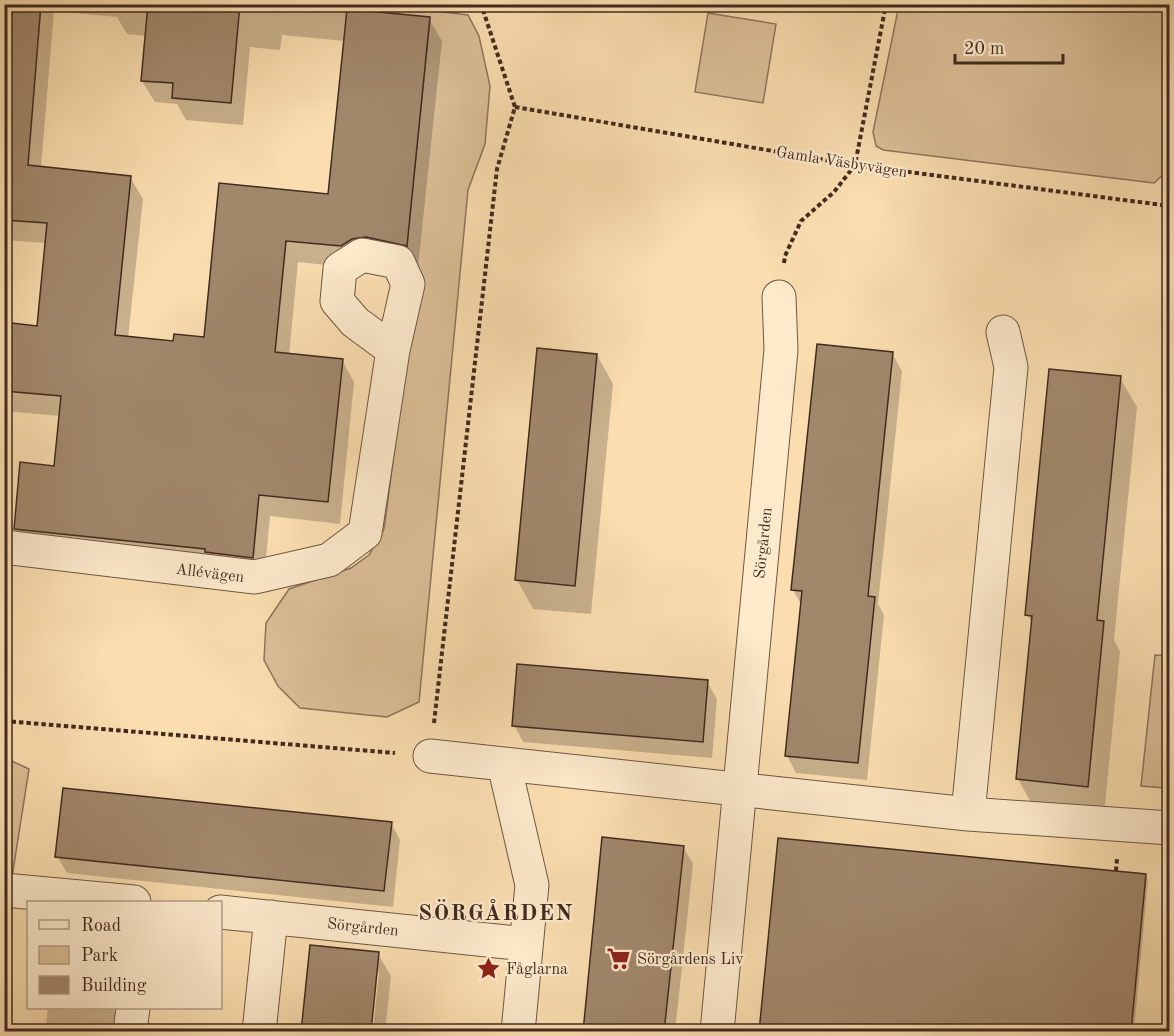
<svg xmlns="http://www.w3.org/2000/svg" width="1174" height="1036" viewBox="0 0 1174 1036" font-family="'Old Standard TT',serif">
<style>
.green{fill:#dbbf97;stroke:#8e745c;stroke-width:1.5}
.shadow{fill:#0003}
.building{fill:#a1886b;stroke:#412a21;stroke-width:1.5}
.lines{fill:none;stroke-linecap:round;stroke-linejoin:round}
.minor-casing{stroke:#6f5744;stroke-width:35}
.path{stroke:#412a21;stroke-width:4;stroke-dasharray:4.5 3;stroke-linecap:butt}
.minor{stroke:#fceacb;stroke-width:33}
.labels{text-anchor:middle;stroke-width:4.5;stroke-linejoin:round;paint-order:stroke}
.street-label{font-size:16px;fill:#412a21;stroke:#fceacb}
.poi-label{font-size:16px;fill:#412a21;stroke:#fceacb;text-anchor:start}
.district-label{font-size:22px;font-weight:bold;letter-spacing:1.5px;fill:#412a21;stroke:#fceacb}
</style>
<rect width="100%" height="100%" fill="#fadeaf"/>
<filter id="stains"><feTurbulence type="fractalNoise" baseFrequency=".00333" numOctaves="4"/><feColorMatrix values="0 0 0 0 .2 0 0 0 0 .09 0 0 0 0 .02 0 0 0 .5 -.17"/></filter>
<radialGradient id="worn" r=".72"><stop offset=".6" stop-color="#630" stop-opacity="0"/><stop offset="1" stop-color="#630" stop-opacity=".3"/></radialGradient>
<path class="green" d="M 349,5 L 384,5 L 468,15 L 479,36 L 490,86 L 485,144 L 468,190 L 419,702 L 387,717 L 300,708 L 278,686 L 264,660 L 266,623 L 289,589 L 351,568 L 369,555 L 384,529 L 416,289 L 406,252 L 430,18 L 354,10 Z
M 899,5 L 1169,5 L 1169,169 L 1154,183 L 883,150 L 876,146 L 873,132 Z
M 708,13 L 776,24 L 763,103 L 695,92 Z
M 1155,655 L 1169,656 L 1170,760 L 1165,788 L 1141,786 Z
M 5,758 L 29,769 L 5,922 Z"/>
<path class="shadow" d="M 4,4 L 51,4 L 54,10 L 41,168 L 130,177 L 143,199 L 128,338 L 174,343 L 205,339 L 220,185 L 330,196 L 345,41 L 282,35 L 280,50 L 250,47 L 243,125 L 186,120 L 177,104 L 155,102 L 142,81 L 146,36 L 127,34 L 117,17 L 63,12 L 59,4 L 351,4 L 350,11 L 429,19 L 442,41 L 418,267 L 379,258 L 354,268 L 298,262 L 289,355 L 342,360 L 354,382 L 340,524 L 270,516 L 264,579 L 28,551 L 15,529 L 55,467 L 61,416 L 4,411 L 4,324 L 38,327 L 46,243 L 4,240 Z
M 892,353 L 902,371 L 878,604 L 884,615 L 867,780 L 796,773 L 787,756 L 802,606 L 793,590 Z
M 597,355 L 613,384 L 591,614 L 533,609 L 517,580 Z
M 1120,378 L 1137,407 L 1114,640 L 1120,651 L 1104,815 L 1034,808 L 1018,779 L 1033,625 L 1027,614 Z
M 707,682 L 717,699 L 712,758 L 523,742 L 514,725 Z
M 391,823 L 400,840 L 393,907 L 67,873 L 57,856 Z
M 683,847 L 693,864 L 675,1032 L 584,1032 Z
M 1145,875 L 1148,880 L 1134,1032 L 761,1032 Z
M 378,954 L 391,976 L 385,1032 L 373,1032 L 379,972 L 375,972 Z
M 48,1008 L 116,1008 L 113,1032 L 45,1032 Z"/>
<path class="building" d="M 4,4 L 41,4 L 28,165 L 131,176 L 115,335 L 173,341 L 174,334 L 204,337 L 219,183 L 328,194 L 347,9 L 430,17 L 407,246 L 366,237 L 352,239 L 341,246 L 286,241 L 275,352 L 343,359 L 328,502 L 259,495 L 253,558 L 205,552 L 205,549 L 14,529 L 20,462 L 54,466 L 61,396 L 4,391 L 4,322 L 37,326 L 47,223 L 4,220 Z
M 148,4 L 240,4 L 231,103 L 172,98 L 173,83 L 141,81 Z
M 817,344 L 893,352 L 868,596 L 875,597 L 858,763 L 785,756 L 802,591 L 791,590 Z
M 537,348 L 597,354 L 575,586 L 515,580 Z
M 1049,369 L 1121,376 L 1097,620 L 1104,621 L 1088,787 L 1016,779 L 1032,616 L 1025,615 Z
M 517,664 L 708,680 L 703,742 L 512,726 Z
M 63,788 L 392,822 L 384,891 L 55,857 Z
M 602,837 L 684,846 L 664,1032 L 583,1032 Z
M 778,838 L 1146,874 L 1131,1032 L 759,1032 Z
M 310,945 L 379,952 L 371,1032 L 301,1032 Z"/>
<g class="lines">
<defs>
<path id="minor" d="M 4,547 L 255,577 L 329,560 L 365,533 L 393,350 L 408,284 L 398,262 L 362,255 L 340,269 L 337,301 L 355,322 L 393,350
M 430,756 L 968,814 L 1170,828
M 504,764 L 532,885 L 518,1032
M 968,814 L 1011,367 L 1003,332
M 4,890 L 134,902
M 220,912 L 526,944
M 130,1032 L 133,1008
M 259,1032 L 271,917
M 717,1032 L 781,350 L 779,297"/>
</defs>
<use href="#minor" class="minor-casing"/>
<path class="path" d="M 515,107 L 855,165 L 1170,206
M 784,263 L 785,256 L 801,221 L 834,192 L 855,165 L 886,4
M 4,721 L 395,753
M 434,723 L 497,169 L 515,107 L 481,4
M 1116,871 L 1117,859"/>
<use href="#minor" class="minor"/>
</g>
<defs>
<symbol id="supermarket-bare" viewBox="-9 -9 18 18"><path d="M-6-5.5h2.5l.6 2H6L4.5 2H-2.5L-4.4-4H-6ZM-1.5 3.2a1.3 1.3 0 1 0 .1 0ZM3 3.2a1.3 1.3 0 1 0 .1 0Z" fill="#8f2418" stroke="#fceacb" stroke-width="2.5" paint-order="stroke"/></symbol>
<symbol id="sight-bare" viewBox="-9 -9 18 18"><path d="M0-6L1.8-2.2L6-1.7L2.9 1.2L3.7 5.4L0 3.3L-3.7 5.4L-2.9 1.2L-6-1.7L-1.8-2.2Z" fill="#8f2418" stroke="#fceacb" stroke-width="2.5" paint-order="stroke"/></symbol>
</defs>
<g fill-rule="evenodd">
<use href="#supermarket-bare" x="602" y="942" width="33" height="33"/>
<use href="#sight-bare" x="472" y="952" width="33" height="33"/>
</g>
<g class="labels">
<g class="street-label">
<text transform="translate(842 161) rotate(9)" y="6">Gamla Väsbyvägen</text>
<text transform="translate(762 543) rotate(-84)" y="6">Sörgården</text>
<text transform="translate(210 572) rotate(7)" y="6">Allévägen</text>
<text transform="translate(363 926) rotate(6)" y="6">Sörgården</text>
</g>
<g class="poi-label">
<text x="637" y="964">Sörgårdens Liv</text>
<text x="506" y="974">Fåglarna</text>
</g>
<g class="district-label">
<text x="496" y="920">SÖRGÅRDEN</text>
</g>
</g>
<rect width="1174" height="1036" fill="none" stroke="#fadeaf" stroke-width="24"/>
<rect x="6" y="6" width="1162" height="1024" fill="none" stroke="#412a21" stroke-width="3"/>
<rect x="12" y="12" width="1150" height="1012" fill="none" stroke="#412a21" stroke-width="1.5"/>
<rect x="27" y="901" width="195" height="108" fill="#fceacb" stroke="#b19d87" stroke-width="1.5"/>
<rect x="39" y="920" width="30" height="9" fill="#fceacb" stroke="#b19d87" stroke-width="1.5"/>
<text x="81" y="931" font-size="18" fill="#412a21">Road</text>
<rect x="39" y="946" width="30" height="18" fill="#dbbf97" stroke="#b19d87" stroke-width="1.5"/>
<text x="81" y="961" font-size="18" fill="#412a21">Park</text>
<rect x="39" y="976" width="30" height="18" fill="#a1886b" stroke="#b19d87" stroke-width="1.5"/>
<text x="81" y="991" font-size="18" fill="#412a21">Building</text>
<path d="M955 54v9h108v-9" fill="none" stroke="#412a21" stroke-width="3"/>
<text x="964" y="54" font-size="18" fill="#412a21" stroke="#fceacb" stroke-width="4.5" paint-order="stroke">20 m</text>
<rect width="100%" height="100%" filter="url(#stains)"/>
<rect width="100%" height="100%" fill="url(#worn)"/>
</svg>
